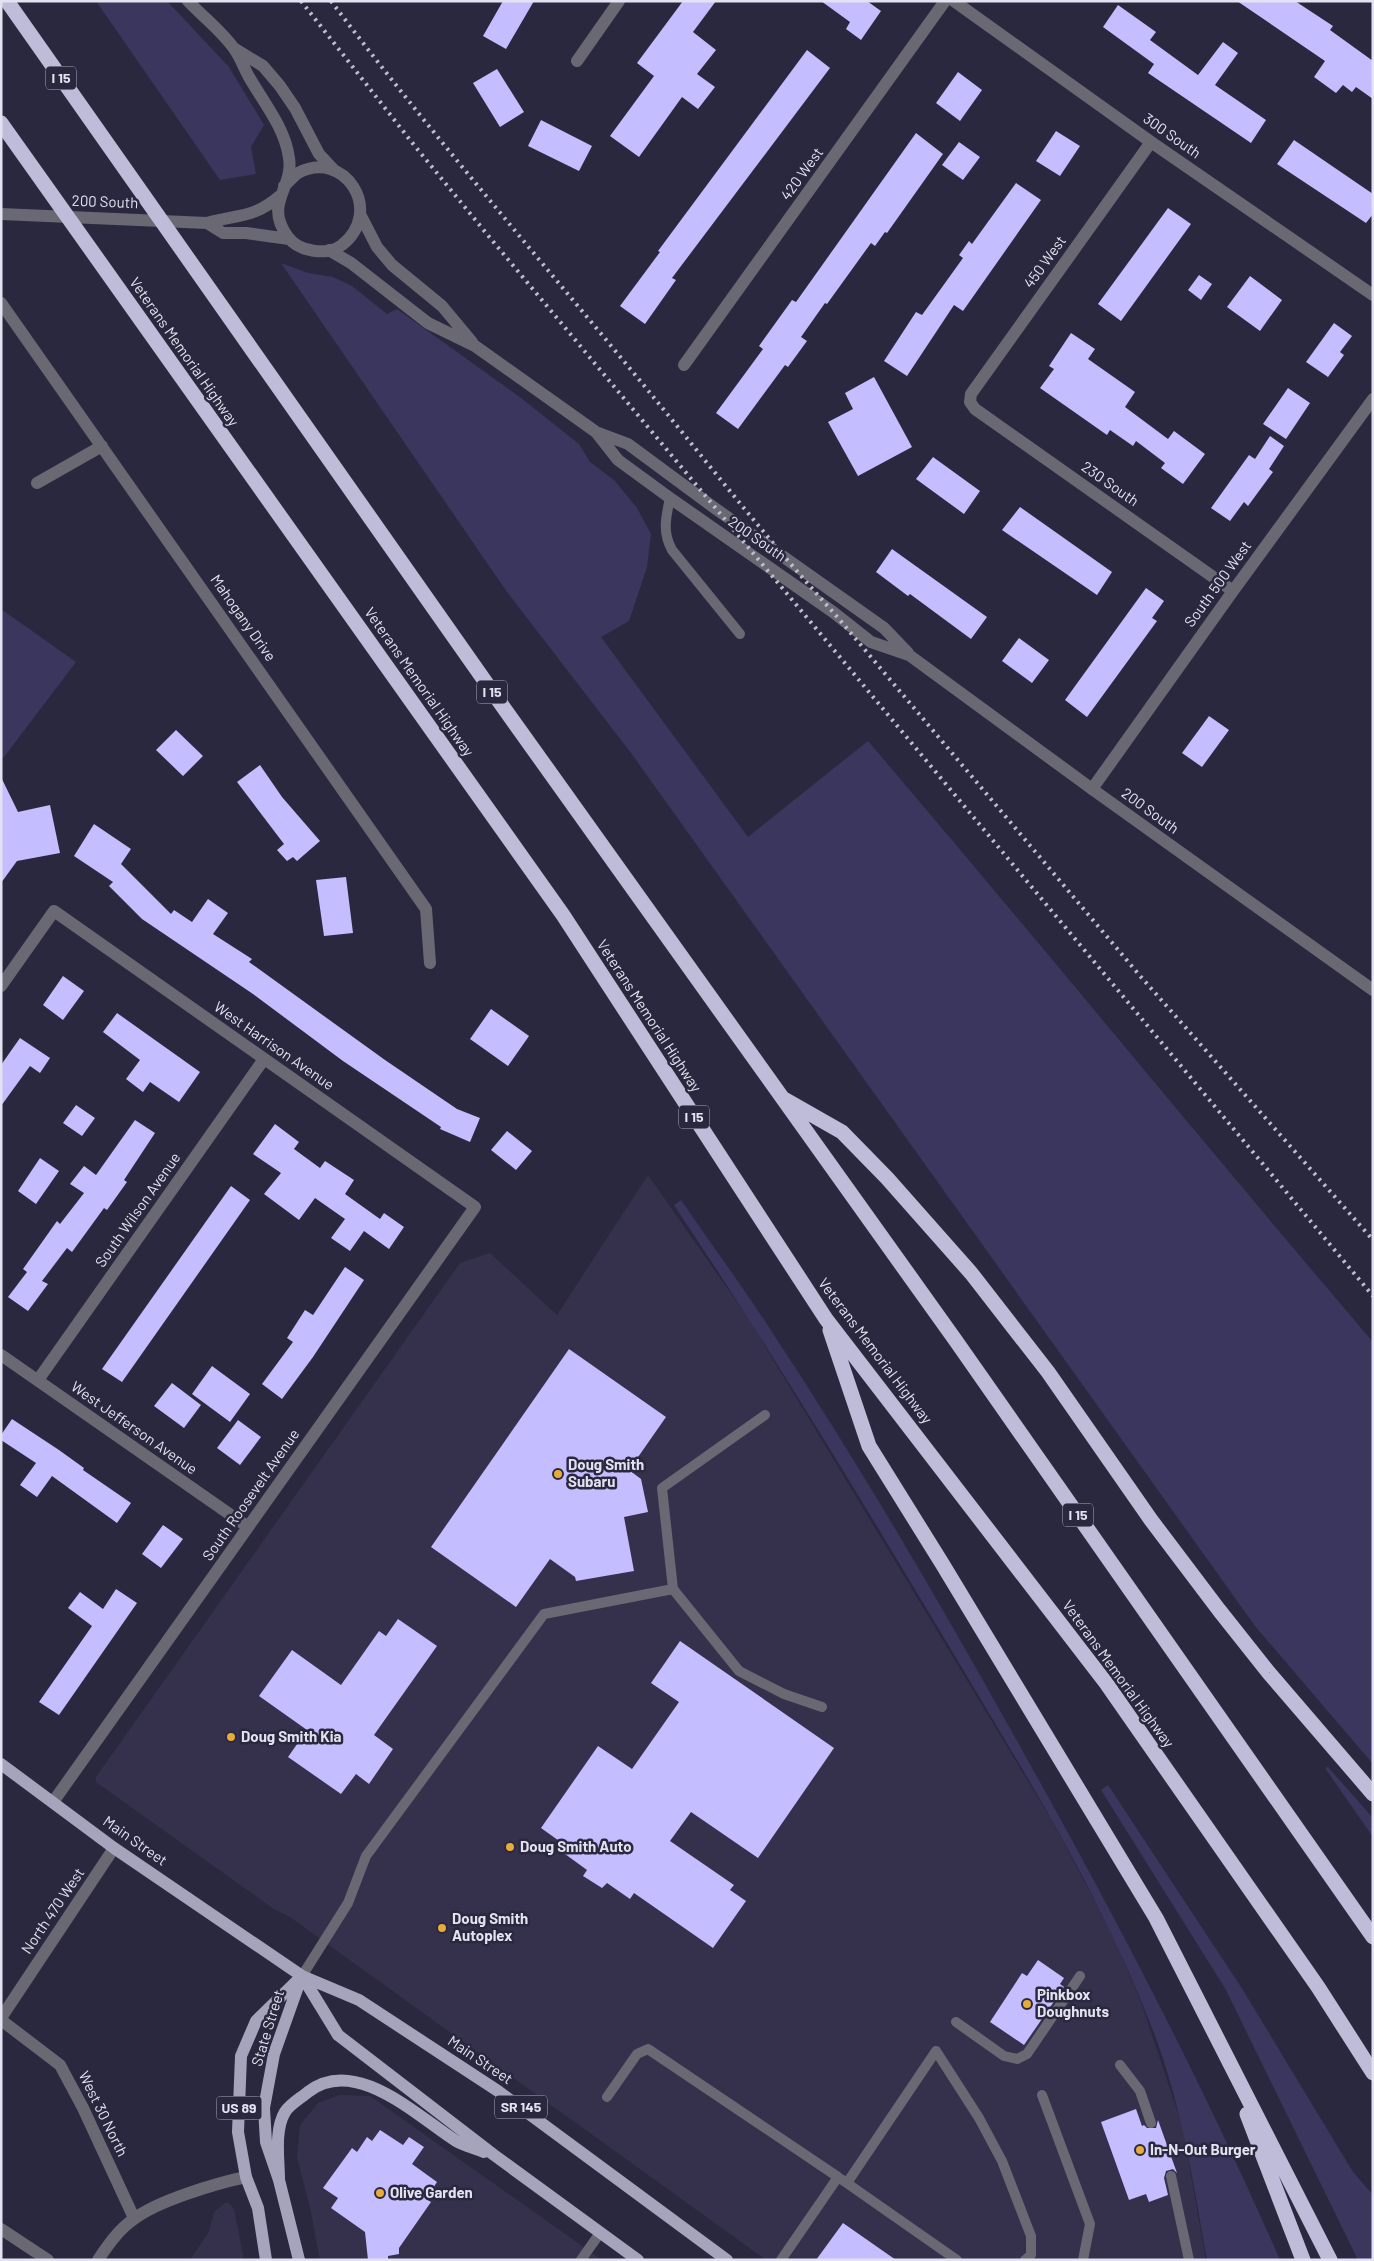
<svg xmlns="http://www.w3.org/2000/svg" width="1374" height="2261" viewBox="0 0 1374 2261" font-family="Barlow,sans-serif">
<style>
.built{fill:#35314c}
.green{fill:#3b365d}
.building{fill:#c4bdff}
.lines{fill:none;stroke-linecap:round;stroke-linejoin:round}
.service{stroke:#696873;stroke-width:10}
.minor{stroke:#696873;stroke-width:12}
.tertiary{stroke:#696873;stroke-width:12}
.primary{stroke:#a6a4bc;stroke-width:12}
.motorway{stroke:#bebcd8;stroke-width:15}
.rail{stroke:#bebdcd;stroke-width:4;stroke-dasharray:2.5 5;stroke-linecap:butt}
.poi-dot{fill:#e8ab37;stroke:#2a283e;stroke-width:2}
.labels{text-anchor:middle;stroke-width:5;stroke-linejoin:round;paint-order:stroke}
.shield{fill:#2a283e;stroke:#acaabb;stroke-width:1}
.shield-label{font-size:14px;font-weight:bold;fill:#e3e2f1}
.street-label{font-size:15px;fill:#e3e2f1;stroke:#2a283e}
.poi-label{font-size:15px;font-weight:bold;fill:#e3e2f1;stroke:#2a283e;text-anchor:start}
</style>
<rect width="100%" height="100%" fill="#2a283e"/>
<path class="built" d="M 648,1175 L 748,1318 L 1052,1821 L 1112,1933 L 1141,2002 L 1182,2125 L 1206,2260 L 766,2260 L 290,1917 L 274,1909 L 96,1782 L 96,1777 L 460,1263 L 490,1253 L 557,1315 Z
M 339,2095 L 370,2096 L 602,2260 L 320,2260 L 310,2207 L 297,2158 L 300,2125 L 318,2103 Z
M 225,2203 L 229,2203 L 234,2209 L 244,2260 L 190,2260 L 209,2232 L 214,2212 Z"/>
<path class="green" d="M 96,1 L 167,1 L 229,67 L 264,125 L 251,147 L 256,174 L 220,180 Z
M 281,263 L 308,273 L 333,277 L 352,286 L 387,314 L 397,309 L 521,398 L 579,444 L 590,462 L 615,481 L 637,508 L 651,534 L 647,567 L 629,621 L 601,637 L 748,837 L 868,741 C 1038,940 1203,1143 1373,1342 L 1373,1764 L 1255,1626 L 631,753 L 507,592 Z
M 1,609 L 76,662 L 1,761 Z
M 681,1200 C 711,1244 743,1287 772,1332 C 863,1470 946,1613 1026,1757 C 1118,1921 1205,2088 1280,2260 L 1207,2260 C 1194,2187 1183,2114 1158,2044 C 1103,1893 1015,1758 934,1621 C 850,1481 765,1341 674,1205 Z
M 1328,1767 L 1373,1818 L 1373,1837 L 1325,1768 Z
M 1108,1785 L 1243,1990 L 1353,2172 L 1373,2195 L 1373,2260 L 1358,2260 L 1226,1990 L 1101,1790 Z"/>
<path class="building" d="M 503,1 L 534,1 L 506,49 L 483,36 Z
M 683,1 L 716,1 L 693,32 L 716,50 L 697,74 L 715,87 L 698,109 L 682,97 L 639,157 L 610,136 L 654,76 L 637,63 Z
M 821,1 L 867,1 L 881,11 L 861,40 L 846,29 L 850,22 Z
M 1237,1 L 1295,1 L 1333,26 L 1330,30 L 1373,61 L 1373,99 L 1356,87 L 1352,92 L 1343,85 L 1336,93 L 1314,77 L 1325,61 Z
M 1118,5 L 1156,32 L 1150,40 L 1198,75 L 1223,42 L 1238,53 L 1215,85 L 1266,120 L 1251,143 L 1148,73 L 1154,64 L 1103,27 Z
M 807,50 L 830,68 L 672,278 L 676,280 L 645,324 L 620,306 L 660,252 L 658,251 Z
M 497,69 L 524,112 L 500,127 L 473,83 Z
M 958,72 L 982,90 L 960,121 L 936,103 Z
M 541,120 L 592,146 L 579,171 L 528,146 Z
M 1056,131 L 1080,146 L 1060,176 L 1036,161 Z
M 916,133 L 943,154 L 887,233 L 885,232 L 875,246 L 871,243 L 827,304 L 825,303 L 801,337 L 807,341 L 788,367 L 785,365 L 738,429 L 716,413 L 763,349 L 759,346 L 792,300 L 796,302 Z
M 1294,140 L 1373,194 L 1373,214 L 1366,223 L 1277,164 Z
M 959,142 L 980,157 L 963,180 L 942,165 Z
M 1016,183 L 1041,200 L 963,311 L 954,305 L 907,376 L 884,361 L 916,312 L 922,315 L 963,258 L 959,255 L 969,241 L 972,244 Z
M 1168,208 L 1191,224 L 1121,321 L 1098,304 Z
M 1199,275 L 1212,284 L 1201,300 L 1188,290 Z
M 1250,276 L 1282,300 L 1260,331 L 1227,307 Z
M 1334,323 L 1352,336 L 1340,352 L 1344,355 L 1328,377 L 1306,362 Z
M 1071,333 L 1095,349 L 1088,359 L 1135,392 L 1125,407 L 1168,439 L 1174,431 L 1205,454 L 1183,484 L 1161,468 L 1165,463 L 1136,441 L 1133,446 L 1110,430 L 1107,435 L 1040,388 L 1054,369 L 1049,366 Z
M 874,377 L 912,447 L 858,476 L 828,422 L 853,409 L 845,393 Z
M 1288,388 L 1310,403 L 1286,439 L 1263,424 Z
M 1270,436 L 1284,446 L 1269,469 L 1273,472 L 1248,506 L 1244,502 L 1230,521 L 1211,508 L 1249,455 L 1255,459 Z
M 933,457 L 980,491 L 964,514 L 916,479 Z
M 1020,507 L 1112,572 L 1097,595 L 1002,530 Z
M 892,549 L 987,617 L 971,639 L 910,594 L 908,596 L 876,572 Z
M 1146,588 L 1164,601 L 1152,618 L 1157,621 L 1087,717 L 1065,700 Z
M 1019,638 L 1049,660 L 1032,683 L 1002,661 Z
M 1209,716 L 1229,730 L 1202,767 L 1182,753 Z
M 176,730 L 203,756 L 183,776 L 156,750 Z
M 260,765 L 282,797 L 320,841 L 297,861 L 293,857 L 287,861 L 277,850 L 284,844 L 237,782 Z
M 1,777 L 18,812 L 50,805 L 60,853 L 17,861 L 1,883 Z
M 94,824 L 131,849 L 121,864 L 171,914 L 174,910 L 192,922 L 208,899 L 228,913 L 213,934 L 252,959 L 249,962 L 385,1060 L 457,1109 L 480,1118 L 470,1142 L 440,1129 L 441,1127 L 343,1061 L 253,994 L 142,919 L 109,886 L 113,882 L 74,856 Z
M 346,877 L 353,933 L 324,936 L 316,880 Z
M 63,976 L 84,991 L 63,1020 L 43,1005 Z
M 491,1009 L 529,1036 L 508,1066 L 470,1039 Z
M 117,1013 L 200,1072 L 179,1102 L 150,1082 L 143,1092 L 126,1079 L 140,1060 L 103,1032 Z
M 20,1038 L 50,1058 L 40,1073 L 30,1066 L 1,1106 L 1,1065 Z
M 76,1105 L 95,1118 L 82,1136 L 63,1123 Z
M 135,1120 L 155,1133 L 124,1180 L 127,1182 L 107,1210 L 104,1208 L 72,1252 L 67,1248 L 42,1281 L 48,1284 L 28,1311 L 8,1297 L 27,1272 L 23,1269 L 57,1221 L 60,1224 L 84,1193 L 70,1184 L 84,1166 L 96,1175 Z
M 275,1124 L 299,1142 L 294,1149 L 320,1168 L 325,1161 L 354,1180 L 345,1194 L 380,1219 L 384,1213 L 404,1227 L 389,1249 L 364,1231 L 350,1251 L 331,1238 L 345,1219 L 315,1198 L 299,1220 L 264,1194 L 281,1173 L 253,1154 Z
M 507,1131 L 532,1151 L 516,1170 L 491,1150 Z
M 40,1158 L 59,1171 L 36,1204 L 18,1191 Z
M 231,1186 L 250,1200 L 122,1382 L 102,1369 Z
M 345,1267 L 364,1280 L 313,1357 L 282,1399 L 262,1384 L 293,1342 L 287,1338 L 305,1310 L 313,1315 Z
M 569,1349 L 666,1417 L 629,1470 L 641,1479 L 648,1512 L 624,1517 L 634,1571 L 576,1581 L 575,1577 L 550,1559 L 516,1607 L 431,1547 Z
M 212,1366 L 250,1394 L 230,1422 L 192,1394 Z
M 172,1383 L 201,1405 L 184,1428 L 154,1406 Z
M 12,1419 L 59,1450 L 84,1468 L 83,1470 L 131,1503 L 117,1523 L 52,1476 L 37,1497 L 20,1485 L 36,1463 L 1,1440 L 1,1435 Z
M 238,1420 L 261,1437 L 240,1465 L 217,1448 Z
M 163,1525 L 183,1539 L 161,1568 L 142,1554 Z
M 116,1589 L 137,1603 L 59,1715 L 39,1702 L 92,1626 L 68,1608 L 80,1592 L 103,1609 Z
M 398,1619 L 437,1646 L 374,1735 L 393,1749 L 369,1784 L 356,1774 L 341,1794 L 288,1757 L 307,1730 L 259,1696 L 292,1650 L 341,1685 L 379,1631 L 386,1636 Z
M 680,1641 L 834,1748 L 758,1858 L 691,1812 L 670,1841 L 734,1885 L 730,1890 L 746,1901 L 713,1948 L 634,1893 L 630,1899 L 607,1883 L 602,1888 L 583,1876 L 587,1870 L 565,1854 L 569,1848 L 541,1828 L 598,1746 L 632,1769 L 679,1702 L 651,1683 Z
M 1038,1960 L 1064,1978 L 1060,1984 L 1064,1987 L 1024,2045 L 990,2022 L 1022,1973 L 1027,1976 Z
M 1136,2109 L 1142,2126 L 1144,2125 L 1147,2128 L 1156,2128 L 1158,2120 L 1177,2173 L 1173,2169 L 1166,2171 L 1164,2178 L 1168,2195 L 1149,2202 L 1146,2194 L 1129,2200 L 1101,2122 Z
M 380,2130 L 403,2145 L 409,2137 L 424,2147 L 412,2164 L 437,2182 L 426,2199 L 431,2202 L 399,2248 L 399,2254 L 388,2256 L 388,2260 L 368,2260 L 365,2232 L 331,2208 L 338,2198 L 323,2188 L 352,2148 L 357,2152 L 367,2137 L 372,2141 Z
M 843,2223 L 896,2260 L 816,2260 Z"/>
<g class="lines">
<path class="service" d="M 670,498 C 666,517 662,532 672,550 L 740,634
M 673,1589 L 739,1671 L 784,1694 L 822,1707
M 302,1976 L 348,1903 L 366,1856 L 544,1614 L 673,1589 L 662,1488 L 765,1415
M 956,2022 L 1004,2056 L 1017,2059 L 1027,2054 L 1080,1976
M 1120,2065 L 1140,2091 L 1151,2123
M 1042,2095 L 1090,2224 L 1083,2260
M 607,2097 L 637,2054 L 648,2049 L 838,2177 L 781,2260
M 1171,2176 L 1189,2260
M 841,2179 L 957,2260
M 847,2183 L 936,2051 L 979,2118 L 1002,2161 L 1031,2236 L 1031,2255 L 1025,2260
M 581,2260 L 600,2233"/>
<path class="minor" d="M 954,1 L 1151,142 L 1373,295
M 577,61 L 619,1
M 1151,142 L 971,394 L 970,402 L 975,409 L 1233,591
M 1,303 L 426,909 L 430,963
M 684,365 L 945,1
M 37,483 L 102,446
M 1092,789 L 1233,591 L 1373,399
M 1,986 L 54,911 L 475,1207 L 53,1802
M 1,1355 L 248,1527
M 38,1380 L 264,1059
M 1,2018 L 114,1848
M 1,2020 L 60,2065 L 83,2108 L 134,2218
M 1,2229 L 48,2260
M 98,2260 C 108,2245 119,2229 134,2219 C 157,2201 217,2183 246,2177"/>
<path class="tertiary" d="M 188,1 C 203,17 223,32 235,50 C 241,59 244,68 249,77 C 264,103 285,128 289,158 C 294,189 263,203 288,237 C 299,252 327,256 342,245 C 385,211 344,148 298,173 C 293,176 289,182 284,186
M 235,49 L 263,66 L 280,86 L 295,108 L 319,154 L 335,171
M 1,214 L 207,223 C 239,214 253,219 281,195
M 361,216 L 377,247 L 392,265 L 442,306 L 472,342
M 207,223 L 223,233 L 246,233 L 289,239
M 329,250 L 351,263 L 428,323 L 475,346 L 596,432 L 628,444 L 716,509 L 884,628 L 908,653
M 596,432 L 618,460 L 670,498 L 833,612 L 871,642 L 909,655 L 1092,789 L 1373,990"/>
<path class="primary" d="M 1,1764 L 114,1848 L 302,1976 L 359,2000 L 498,2091 L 727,2260
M 302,1976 L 338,2035 L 494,2155 L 638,2260
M 279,2180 C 279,2160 274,2130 285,2112 C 290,2104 301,2098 308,2092 C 355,2055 417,2116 456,2141 C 464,2146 475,2148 484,2152
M 266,2260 L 258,2208 L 246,2177 L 238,2132 L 241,2056 L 256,2021 L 302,1976
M 299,2260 L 279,2180 L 266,2142 L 264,2108 L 274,2054 L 301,1978"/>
<path class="motorway" d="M 7,1 L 501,704 L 956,1341 L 1373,1937
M 1,123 L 563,915 L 826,1319 L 1106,1683 L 1318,1987 L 1373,2073
M 784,1099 L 842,1132 L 887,1178 L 971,1273 L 1048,1372 L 1151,1520 L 1219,1610 L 1269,1673 L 1373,1794
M 830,1330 L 869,1446 L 943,1565 L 1156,1918 L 1330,2260
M 1247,2114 L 1303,2260"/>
<path class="rail" d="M 301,1 L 414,145 L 491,239 L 1373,1296
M 331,1 C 422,122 520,236 617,353 C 689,439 758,529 833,612 L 1141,977 L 1373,1240"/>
</g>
<g class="poi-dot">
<circle cx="558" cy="1474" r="5"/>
<circle cx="231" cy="1737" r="5"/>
<circle cx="510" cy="1847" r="5"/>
<circle cx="442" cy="1928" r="5"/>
<circle cx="1027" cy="2004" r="5"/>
<circle cx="1140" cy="2150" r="5"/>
<circle cx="380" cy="2193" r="5"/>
</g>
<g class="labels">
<g class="shield">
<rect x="46" y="66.5" width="30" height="23" rx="4"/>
<rect x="477" y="680.5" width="30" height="23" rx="4"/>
<rect x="679" y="1105.5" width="30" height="23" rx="4"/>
<rect x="1063" y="1503.5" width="30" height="23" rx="4"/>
<rect x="495" y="2095.5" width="52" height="23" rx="4"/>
<rect x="216.5" y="2096.5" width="45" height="23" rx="4"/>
</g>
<g class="shield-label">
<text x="61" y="83">I 15</text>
<text x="492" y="697">I 15</text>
<text x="694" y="1122">I 15</text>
<text x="1078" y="1520">I 15</text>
<text x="521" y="2112">SR 145</text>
<text x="239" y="2113">US 89</text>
</g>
<g class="street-label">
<text transform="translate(1172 136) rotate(35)" y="5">300 South</text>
<text transform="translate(802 174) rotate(-54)" y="5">420 West</text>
<text transform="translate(105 202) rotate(2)" y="5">200 South</text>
<text transform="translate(1045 262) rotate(-54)" y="5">450 West</text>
<text transform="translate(184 352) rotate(55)" y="5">Veterans Memorial Highway</text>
<text transform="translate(1110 484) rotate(35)" y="5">230 South</text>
<text transform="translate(757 539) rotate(35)" y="5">200 South</text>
<text transform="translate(1218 584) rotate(-54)" y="5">South 500 West</text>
<text transform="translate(243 618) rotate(55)" y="5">Mahogany Drive</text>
<text transform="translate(419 682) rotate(55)" y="5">Veterans Memorial Highway</text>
<text transform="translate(1150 811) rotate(36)" y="5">200 South</text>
<text transform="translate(649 1016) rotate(57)" y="5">Veterans Memorial Highway</text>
<text transform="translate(274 1046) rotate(35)" y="5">West Harrison Avenue</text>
<text transform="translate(138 1210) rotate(-55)" y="5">South Wilson Avenue</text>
<text transform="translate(875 1351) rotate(53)" y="5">Veterans Memorial Highway</text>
<text transform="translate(134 1428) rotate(35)" y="5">West Jefferson Avenue</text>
<text transform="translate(251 1495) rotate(-55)" y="5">South Roosevelt Avenue</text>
<text transform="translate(1118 1674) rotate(54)" y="5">Veterans Memorial Highway</text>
<text transform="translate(135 1841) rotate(35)" y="5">Main Street</text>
<text transform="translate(53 1911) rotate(-56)" y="5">North 470 West</text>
<text transform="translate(268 2028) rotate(-73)" y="5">State Street</text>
<text transform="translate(480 2060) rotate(34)" y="5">Main Street</text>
<text transform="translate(103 2114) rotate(64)" y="5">West 30 North</text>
</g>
<g class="poi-label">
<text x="568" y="1470">Doug Smith<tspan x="568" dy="17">Subaru</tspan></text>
<text x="241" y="1742">Doug Smith Kia</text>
<text x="520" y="1852">Doug Smith Auto</text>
<text x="452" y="1924">Doug Smith<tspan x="452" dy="17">Autoplex</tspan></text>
<text x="1037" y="2000">Pinkbox<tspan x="1037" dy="17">Doughnuts</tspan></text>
<text x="1150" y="2155">In-N-Out Burger</text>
<text x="390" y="2198">Olive Garden</text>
</g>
</g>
<rect width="1374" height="2261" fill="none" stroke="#e3e2f1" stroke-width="5"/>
</svg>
